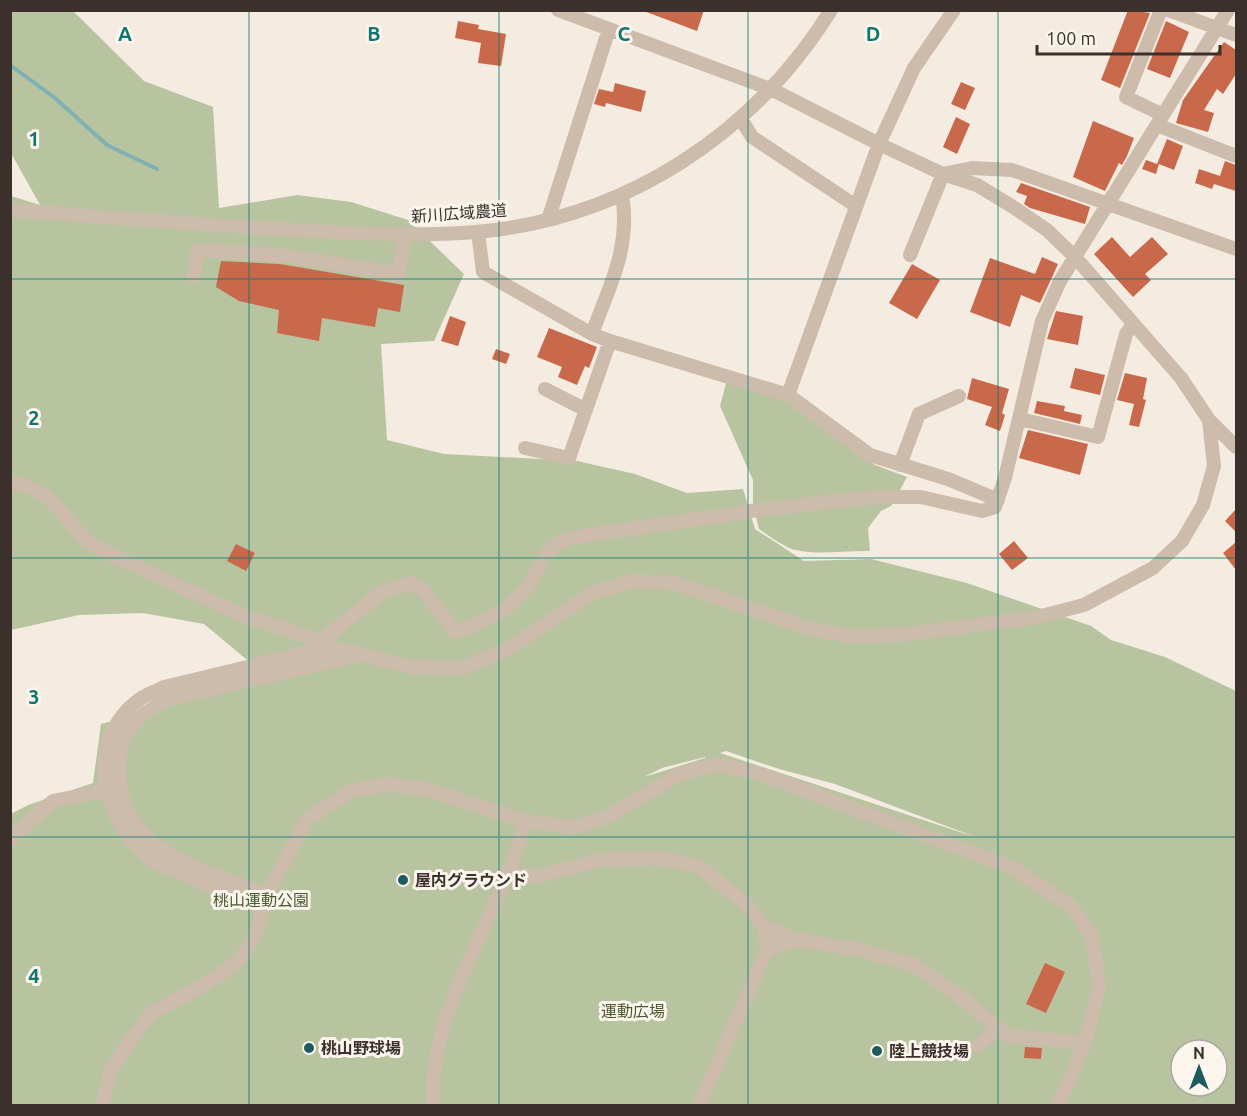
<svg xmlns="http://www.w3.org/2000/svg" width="1247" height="1116" viewBox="0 0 1247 1116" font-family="Ubuntu,'Noto Sans JP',sans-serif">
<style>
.green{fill:#b8c4a0;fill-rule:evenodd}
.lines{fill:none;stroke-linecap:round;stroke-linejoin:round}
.stream{stroke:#7fb0b2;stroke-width:4}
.building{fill:#c8694b}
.minor{stroke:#cdbbac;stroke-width:14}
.grid{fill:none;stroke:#0f766e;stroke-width:1.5;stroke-opacity:0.55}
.poi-dot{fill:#1f5a5e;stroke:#fbf5ee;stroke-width:2}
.labels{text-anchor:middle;stroke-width:6;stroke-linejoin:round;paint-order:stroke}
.street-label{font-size:16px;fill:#3b302b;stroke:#fbf5ee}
.poi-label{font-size:16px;font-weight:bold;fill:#3b302b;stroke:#fbf5ee;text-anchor:start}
.park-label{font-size:16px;fill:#4a5a2e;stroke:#fbf5ee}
.grid-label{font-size:20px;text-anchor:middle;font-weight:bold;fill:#0f766e;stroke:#fbf5ee;stroke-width:6;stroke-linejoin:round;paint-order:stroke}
</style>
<rect width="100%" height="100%" fill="#f4ebe1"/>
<path class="green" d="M 10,11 L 73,11 L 144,81 L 213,107 L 219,208 L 297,195 L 351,202 L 408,220 L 464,274 L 434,341 L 381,344 L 387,440 L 444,454 L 577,461 L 635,474 L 687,493 L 743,489 L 755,529 L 804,561 L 871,559 L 967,583 L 1091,626 L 1111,640 L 1165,657 L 1236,691 L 1236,1105 L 11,1105 L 11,814 L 28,805 L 93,783 L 101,724 L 270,679 L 204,624 L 143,613 L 79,615 L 11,630 L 11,196 L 40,205 L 11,153 ZM 726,751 L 779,769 L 835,784 L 978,838 L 720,753 ZM 705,757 L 705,758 L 644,777 L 662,768 ZM 1181,1050 L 1217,1050 L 1217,1086 L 1181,1086 Z
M 727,380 L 785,401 L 856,453 L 875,465 L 907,477 L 891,506 L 881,511 L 868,528 L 870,551 C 845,550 808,557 787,547 C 777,542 768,535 759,529 L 753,504 L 753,480 L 720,406 Z"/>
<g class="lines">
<path class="stream" d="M 10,65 L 55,98 L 107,145 L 157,169"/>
</g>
<path class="building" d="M 641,10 L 704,10 L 697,31 Z
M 1128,10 L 1150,13 L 1120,88 L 1101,80 Z
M 458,21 L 479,25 L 478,29 L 506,34 L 501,66 L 478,63 L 481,43 L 455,38 Z
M 1166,21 L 1189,32 L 1170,78 L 1147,69 Z
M 1224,42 L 1236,50 L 1236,74 L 1223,94 L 1217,89 L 1204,110 L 1214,113 L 1208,132 L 1176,123 L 1183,100 Z
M 961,82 L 975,88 L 965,110 L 951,104 Z
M 615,83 L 646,91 L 641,112 L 606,103 L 605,107 L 594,104 L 599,89 L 613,92 Z
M 956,117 L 970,124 L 957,154 L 943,147 Z
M 1093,121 L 1134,138 L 1127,156 L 1122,165 L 1119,163 L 1105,191 L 1073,177 Z
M 1167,139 L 1183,146 L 1174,170 L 1159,164 L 1156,174 L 1142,169 L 1146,160 L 1157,164 Z
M 1225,161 L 1236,165 L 1236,191 L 1214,184 L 1212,189 L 1195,183 L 1199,169 L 1220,176 Z
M 1021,183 L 1090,207 L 1085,224 L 1030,208 L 1024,204 L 1027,196 L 1016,192 Z
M 1112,237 L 1130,257 L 1152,237 L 1168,254 L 1145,274 L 1151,280 L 1133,297 L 1094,254 Z
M 1042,257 L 1058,264 L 1054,273 L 1040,303 L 1021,295 L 1010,327 L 970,312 L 990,258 L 1035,274 Z
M 221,261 L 280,264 L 404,285 L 400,312 L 378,308 L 375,327 L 322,318 L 319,341 L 277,333 L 279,310 L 239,301 L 216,287 Z
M 912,264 L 940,280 L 917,319 L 889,303 Z
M 1056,311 L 1083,316 L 1078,345 L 1047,339 Z
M 450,316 L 466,322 L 458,346 L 441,341 Z
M 549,328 L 597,347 L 589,368 L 585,366 L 577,385 L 558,377 L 562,367 L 537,357 Z
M 496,349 L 510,354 L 506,364 L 492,359 Z
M 1075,368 L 1105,375 L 1100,395 L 1070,388 Z
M 1125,373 L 1147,378 L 1143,399 L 1146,400 L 1139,427 L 1129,425 L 1134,404 L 1117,400 Z
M 972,378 L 1009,389 L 1002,413 L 1005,415 L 1000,431 L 985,425 L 992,407 L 967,399 Z
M 1037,401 L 1065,406 L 1064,411 L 1082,415 L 1080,424 L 1034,413 Z
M 1028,430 L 1088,444 L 1080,475 L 1019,458 Z
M 1236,509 L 1236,532 L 1225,521 Z
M 1014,541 L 1028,558 L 1012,570 L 999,554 Z
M 1236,542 L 1236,570 L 1223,553 Z
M 236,544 L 255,553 L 246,571 L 227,561 Z
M 1045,963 L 1065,972 L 1046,1013 L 1026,1004 Z
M 1025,1047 L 1042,1048 L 1041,1059 L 1024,1058 Z"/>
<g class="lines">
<path class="minor" d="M 558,10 L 773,90 L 879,144 L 943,174 L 977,185 L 1010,205 L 1047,230 L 1075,257 L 1181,378 L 1209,420 L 1236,447
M 1161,10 L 1126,97 L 1163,115
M 1168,10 L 1236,35
M 741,119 L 752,137 L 856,206
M 1157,125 L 1236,156
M 10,210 C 105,217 200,225 295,230 C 355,233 416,237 476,232 C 625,219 753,135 831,10
M 548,220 L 609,29
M 478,232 L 483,272 L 592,334 L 610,341 L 788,395 L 870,455 L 948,479 L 998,500
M 910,255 L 943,174 L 972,168 L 1012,170 L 1236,249
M 193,276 L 198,250 L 288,256 L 398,274 L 406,233
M 592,334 C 610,284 631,248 622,194
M 545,389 L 586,410
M 788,395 L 879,144 L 914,68 L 954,10
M 1020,419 L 1098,437 L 1126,334 L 1133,324
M 525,448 L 569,458 L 610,341
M 900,465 L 919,414 L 959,396
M 10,483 L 24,485 L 47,496 L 87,542 L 118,558 L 242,615 L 327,643
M 321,641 L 382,592 L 411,583 L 424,591 L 455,632 C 485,622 513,609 531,581 C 547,558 541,550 570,538 L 758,510 L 875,497 L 921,497 L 982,511 L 995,507 L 1005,478 L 1042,321 L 1060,281 L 1228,10
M 10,839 L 53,801 L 113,789
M 509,873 L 535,877 L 600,860 L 656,858 L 698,866 L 745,903 L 764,927 L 797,940 L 856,949 L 914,965 L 955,993 L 1008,1036 L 1085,1043
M 267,895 C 201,868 114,851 119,764 C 120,730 140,713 169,699 L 355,656
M 264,909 C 237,897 211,886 184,874 C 174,870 160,866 151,859 C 101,822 83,740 140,699 C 147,694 157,691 164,687 L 330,647 L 411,667 L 462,668 L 508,649 L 592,593 L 632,581 L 675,583 L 814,630 L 859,637 L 908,634 L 1037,617 L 1084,605 L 1153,568 L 1182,541 L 1203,505 L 1214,466 L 1209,420
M 764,927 L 767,950 L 797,940
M 977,1046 L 998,1029
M 102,1106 L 111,1070 L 133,1036 L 152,1013 L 206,984 L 240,960 L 254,938 L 267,895 L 307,819 L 351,791 L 388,784 L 432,791 L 525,821 L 574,827 L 605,818 L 678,775 L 699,768 L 720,765 L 760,774 L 1013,868 L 1072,907 L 1092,936 L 1099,986 L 1085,1043 L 1058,1106
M 433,1106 C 427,1006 503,915 525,821
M 699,1106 L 767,950"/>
</g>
<path class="grid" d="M 249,10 L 249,1106M 499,10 L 499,1106M 748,10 L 748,1106M 998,10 L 998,1106M 10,279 L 1236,279M 10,558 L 1236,558M 10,837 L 1236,837"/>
<g class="poi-dot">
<circle cx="403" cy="880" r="6"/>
<circle cx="309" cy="1048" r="6"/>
<circle cx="877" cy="1051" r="6"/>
</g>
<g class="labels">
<g class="street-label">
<text transform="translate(459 213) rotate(-4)" y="6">新川広域農道</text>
</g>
<g class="poi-label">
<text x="415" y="886">屋内グラウンド</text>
<text x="321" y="1054">桃山野球場</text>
<text x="889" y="1057">陸上競技場</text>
</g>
<g class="park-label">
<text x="261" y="906">桃山運動公園</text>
<text x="633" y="1017">運動広場</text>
</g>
</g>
<g class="grid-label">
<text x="125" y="41">A</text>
<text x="374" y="41">B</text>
<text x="624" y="41">C</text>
<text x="873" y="41">D</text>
<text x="34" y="146">1</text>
<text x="34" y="425">2</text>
<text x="34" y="704">3</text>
<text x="34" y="983">4</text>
</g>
<rect width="1247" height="1116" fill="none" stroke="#3b302b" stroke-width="24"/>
<g transform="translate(1199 1068)"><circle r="28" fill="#fbf5ee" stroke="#aea6a0" stroke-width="1.5"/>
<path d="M0-4.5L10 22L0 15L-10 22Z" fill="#1f5a5e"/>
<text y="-9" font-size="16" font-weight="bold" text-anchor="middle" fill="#3b302b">N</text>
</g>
<path d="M1037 45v9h183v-9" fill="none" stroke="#3b302b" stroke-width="3"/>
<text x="1046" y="45" font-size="18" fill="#3b302b" stroke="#fbf5ee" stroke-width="4.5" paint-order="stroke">100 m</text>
</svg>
